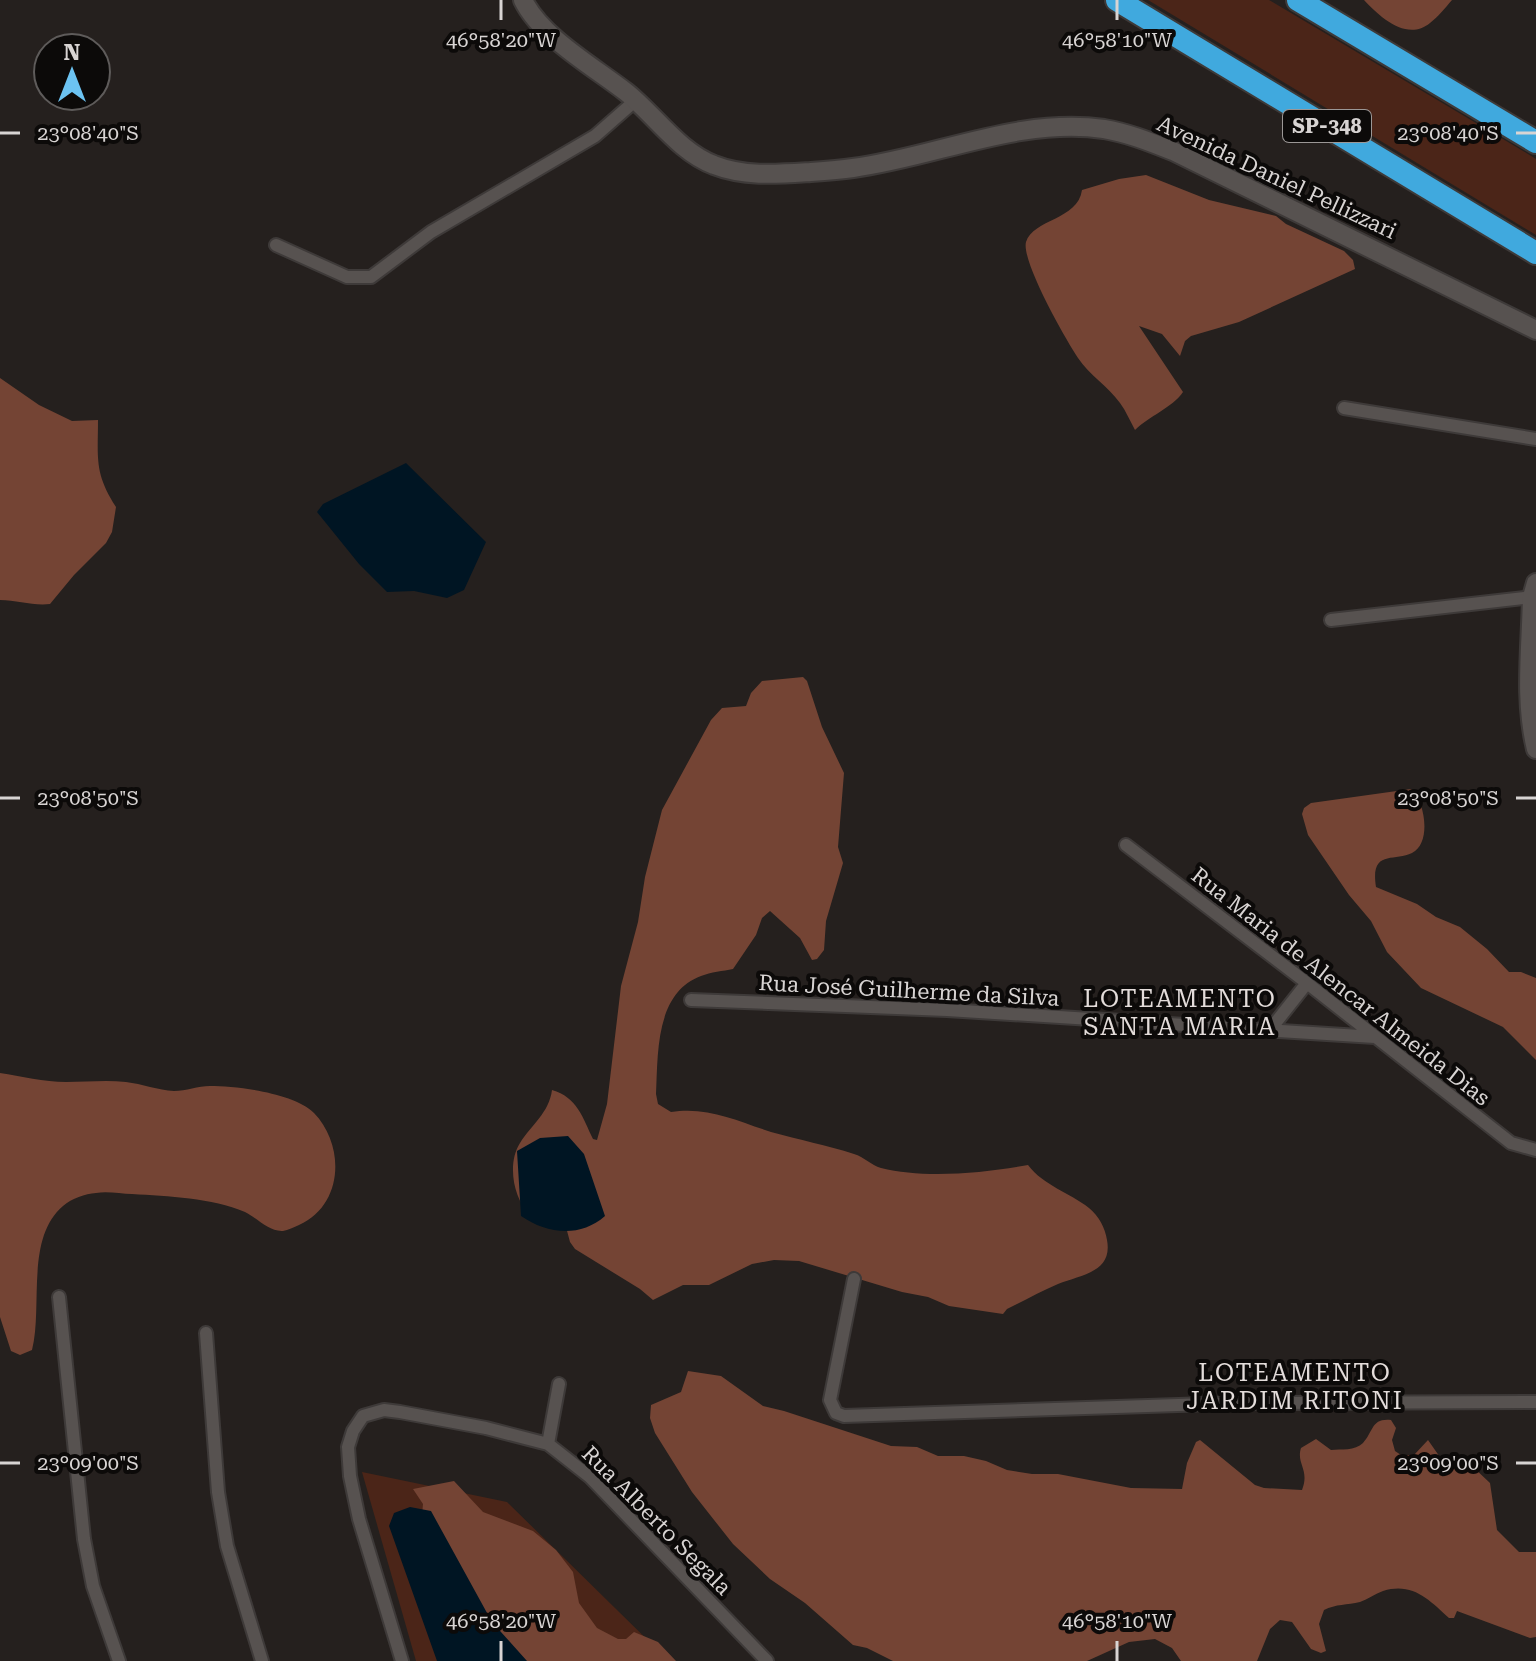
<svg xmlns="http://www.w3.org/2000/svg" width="1536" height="1661" viewBox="0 0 1536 1661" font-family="'Roboto Serif',serif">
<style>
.green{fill:#4b2518}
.forest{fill:#744434}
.water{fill:#001523}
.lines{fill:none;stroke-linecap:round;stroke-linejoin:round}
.street-casing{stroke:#3e3a39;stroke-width:16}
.secondary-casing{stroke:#3e3a39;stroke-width:22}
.highway-casing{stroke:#3e3a39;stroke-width:26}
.street{stroke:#575250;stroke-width:12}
.secondary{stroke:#575250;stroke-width:18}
.highway{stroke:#40a9de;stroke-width:22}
.ticks{fill:none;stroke:#d8d4d3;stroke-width:3}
.labels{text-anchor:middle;stroke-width:8;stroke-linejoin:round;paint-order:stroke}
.shield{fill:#0c0a09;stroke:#9b9796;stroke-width:2}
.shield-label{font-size:20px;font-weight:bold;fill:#d8d4d3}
.street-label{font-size:22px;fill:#d8d4d3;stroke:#0c0a09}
.neighbourhood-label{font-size:24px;letter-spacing:2px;fill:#e3dcda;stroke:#0c0a09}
.ticks-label{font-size:20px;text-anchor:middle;fill:#d8d4d3;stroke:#0c0a09;stroke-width:8;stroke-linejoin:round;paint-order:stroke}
</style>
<rect width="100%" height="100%" fill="#25201e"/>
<path class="green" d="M 1148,0 L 1269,0 L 1528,154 L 1536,159 L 1536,235 Z
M 362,1472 L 507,1502 L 669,1661 L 416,1661 Z"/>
<path class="forest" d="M 1364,0 L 1452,0 C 1445,8 1438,17 1430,23 C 1407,42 1380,17 1364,0 Z
M 1146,175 L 1209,200 L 1276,216 L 1286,224 L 1344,251 L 1353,260 L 1355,269 L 1239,322 L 1191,336 L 1185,341 L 1180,356 L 1162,334 L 1139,326 L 1183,392 C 1172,408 1149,416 1135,430 C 1130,421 1126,411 1120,403 C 1108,386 1089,375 1078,358 C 1066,340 1021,261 1026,242 C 1033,219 1078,220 1082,190 L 1119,179 Z
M 0,378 L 39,405 L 72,421 L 98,420 C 98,458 94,473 116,507 L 112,532 L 106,543 L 74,575 L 50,604 C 33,606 17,600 0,600 Z
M 803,677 L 807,681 L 822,727 L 844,773 L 838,847 L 843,863 L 826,921 L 824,950 L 817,959 L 812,960 L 800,938 L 770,911 L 762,918 L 756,935 L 733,969 C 723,971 711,972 701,976 C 655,993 658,1054 656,1094 L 658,1104 L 671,1112 C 707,1106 738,1121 771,1132 C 799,1140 827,1145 854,1154 C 864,1157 871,1165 881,1168 C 924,1179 985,1173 1028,1165 C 1044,1186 1069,1192 1089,1208 C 1099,1216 1105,1228 1107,1240 C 1113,1272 1081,1275 1058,1284 C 1041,1291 1024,1301 1007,1309 L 1003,1314 L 949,1306 L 928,1297 L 902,1292 L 799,1261 L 774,1260 L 752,1264 L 709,1285 L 683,1285 L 653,1300 L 640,1289 L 575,1249 L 570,1242 L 566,1227 C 556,1224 538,1221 530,1214 C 513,1199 507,1163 520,1143 C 532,1124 549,1113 552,1090 C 577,1097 583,1118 593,1139 L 597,1140 L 607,1104 L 621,986 L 638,922 L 645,877 L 662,810 L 711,720 L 722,708 L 746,706 L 751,693 L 762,681 Z
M 1411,789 C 1425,801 1432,843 1412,853 C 1394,862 1370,849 1376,887 L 1417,904 L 1436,917 L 1460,927 L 1487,949 L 1509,972 L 1521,972 L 1536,978 L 1536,1060 L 1503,1027 L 1421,988 L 1387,952 L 1371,921 L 1349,895 L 1308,835 L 1302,814 L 1304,808 L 1311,803 Z
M 0,1073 C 21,1076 44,1082 66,1082 C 86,1082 106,1080 126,1082 C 142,1084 158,1090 174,1091 C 186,1091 198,1086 210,1086 C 237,1086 294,1093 314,1113 C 345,1145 344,1205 299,1225 C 294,1227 288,1230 283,1231 C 269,1232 257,1218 245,1212 C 212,1198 168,1196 132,1194 C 121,1194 108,1191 96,1193 C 85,1194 72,1198 63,1206 C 25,1238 43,1308 32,1350 L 20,1355 L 11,1351 L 0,1317 Z
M 688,1371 L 721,1376 L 763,1406 L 784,1411 L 891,1446 L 917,1447 L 938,1456 L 964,1456 L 986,1461 L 1007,1470 L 1032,1474 L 1058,1474 L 1131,1488 L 1182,1489 L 1187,1463 L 1196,1442 L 1200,1440 L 1255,1485 L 1264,1488 L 1302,1490 C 1310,1469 1296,1464 1301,1448 L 1316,1439 L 1331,1450 C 1341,1449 1355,1451 1363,1443 C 1374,1431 1371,1418 1391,1420 L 1396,1428 L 1392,1440 L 1395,1451 L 1401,1455 L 1414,1455 L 1428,1440 L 1442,1460 L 1472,1466 L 1490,1483 L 1497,1530 L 1519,1552 L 1536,1552 L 1536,1637 L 1530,1638 L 1457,1611 L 1454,1618 L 1449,1618 C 1429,1600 1413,1582 1383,1591 C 1375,1594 1368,1599 1360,1602 C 1347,1605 1336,1604 1324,1610 L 1319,1624 L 1326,1651 L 1321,1653 L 1311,1649 L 1292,1622 L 1280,1620 L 1270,1629 L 1257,1661 L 1181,1661 L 1172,1648 L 1155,1639 L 1129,1642 L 1087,1661 L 893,1661 L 867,1648 L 853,1645 L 805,1603 L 770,1579 L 733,1544 L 692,1492 L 655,1433 L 650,1418 L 651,1405 L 681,1392 Z
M 454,1481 L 483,1512 L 533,1531 L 556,1550 L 573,1572 L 579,1603 L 597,1628 L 618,1639 L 626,1639 L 634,1632 L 658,1642 L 676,1661 L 524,1661 L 420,1537 L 423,1504 L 413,1489 Z"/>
<path class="water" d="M 406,463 L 486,542 L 464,590 L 447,598 L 414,591 L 387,592 L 359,564 L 317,512 L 323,504 Z
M 568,1136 L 584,1154 L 605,1216 C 580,1238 547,1234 521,1216 L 517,1151 L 540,1138 Z
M 410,1507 L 431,1511 L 492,1622 L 527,1661 L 437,1661 L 389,1526 L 394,1513 Z"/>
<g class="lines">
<defs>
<path id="street" d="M 276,245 L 347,277 L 371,277 L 431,232 L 595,136 L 636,100
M 1344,408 L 1536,439
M 1331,620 L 1532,597
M 1126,845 L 1307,983 L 1511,1143 L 1536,1150
M 691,1000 L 947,1010 L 1375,1037
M 1269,1031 L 1307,983
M 854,1279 L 830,1400 L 836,1413 L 844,1416 L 1240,1403 L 1536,1402
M 59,1297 L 84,1539 L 93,1586 L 119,1661
M 206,1333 L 218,1492 L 227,1546 L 262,1661
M 548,1444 L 559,1384
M 402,1661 L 359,1519 L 350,1476 L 348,1447 L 353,1431 L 363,1416 L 384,1410 L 400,1412 L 486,1428 L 548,1444 L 590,1477 L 767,1661"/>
<path id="secondary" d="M 523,0 C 541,37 594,67 626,92 C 655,115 679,152 714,165 C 744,177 779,174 811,172 C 825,171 839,170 853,168 C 936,157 1018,117 1104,129 C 1128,133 1150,142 1173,151 L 1536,330
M 1536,583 L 1532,597 C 1531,648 1524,700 1536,749"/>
<path id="highway" d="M 1117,0 L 1536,253
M 1298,0 L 1536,142"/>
</defs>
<use href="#street" class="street-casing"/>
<use href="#secondary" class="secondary-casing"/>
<use href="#highway" class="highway-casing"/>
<use href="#street" class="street"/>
<use href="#secondary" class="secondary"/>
<use href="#highway" class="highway"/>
</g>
<path class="ticks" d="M 501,0 L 501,20M 1117,0 L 1117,20M 0,133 L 20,133M 1516,133 L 1536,133M 0,798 L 20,798M 1516,798 L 1536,798M 0,1463 L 20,1463M 1516,1463 L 1536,1463M 501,1641 L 501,1661M 1117,1641 L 1117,1661"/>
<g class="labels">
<rect class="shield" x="1283" y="110" width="88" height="32" rx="6"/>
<g class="shield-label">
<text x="1327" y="133">SP-348</text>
</g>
<g class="street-label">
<text transform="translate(1277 177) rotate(25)" y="8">Avenida Daniel Pellizzari</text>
<text transform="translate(1341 986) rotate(38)" y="8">Rua Maria de Alencar Almeida Dias</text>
<text transform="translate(909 990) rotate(3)" y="8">Rua José Guilherme da Silva</text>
<text transform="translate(657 1520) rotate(45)" y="8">Rua Alberto Segala</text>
</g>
<g class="neighbourhood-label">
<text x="1180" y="1007">LOTEAMENTO<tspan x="1180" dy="28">SANTA MARIA</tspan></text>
<text x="1295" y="1381">LOTEAMENTO<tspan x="1295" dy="28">JARDIM RITONI</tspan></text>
</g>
</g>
<g class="ticks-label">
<text x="501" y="47">46°58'20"W</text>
<text x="1117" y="47">46°58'10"W</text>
<text x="88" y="140">23°08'40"S</text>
<text x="1448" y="140">23°08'40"S</text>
<text x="88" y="805">23°08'50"S</text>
<text x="1448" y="805">23°08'50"S</text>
<text x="88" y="1470">23°09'00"S</text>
<text x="1448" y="1470">23°09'00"S</text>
<text x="501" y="1628">46°58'20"W</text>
<text x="1117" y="1628">46°58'10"W</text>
</g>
<g transform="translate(72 72)"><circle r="38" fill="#0c0a09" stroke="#5e5b5a" stroke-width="2"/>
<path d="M0-6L14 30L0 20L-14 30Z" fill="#6cc3f2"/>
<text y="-12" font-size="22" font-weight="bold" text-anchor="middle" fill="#d8d4d3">N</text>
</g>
</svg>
